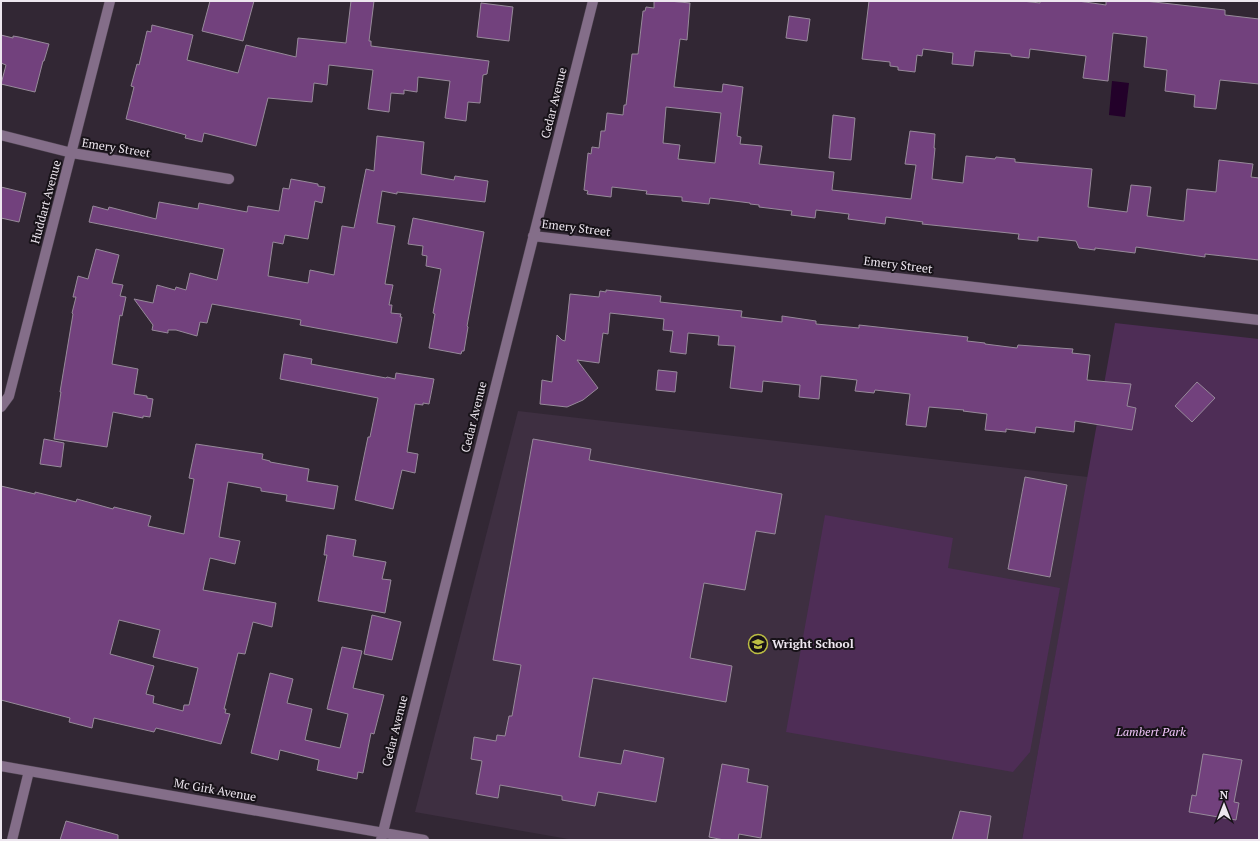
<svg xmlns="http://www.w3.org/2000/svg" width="1260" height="841" viewBox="0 0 1260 841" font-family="'PT Serif',serif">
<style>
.built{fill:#3e2f41}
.green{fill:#4e2d56}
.water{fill:#23012a}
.building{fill:#72417d;stroke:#978a9a;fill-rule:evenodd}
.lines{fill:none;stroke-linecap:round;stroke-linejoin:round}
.minor-casing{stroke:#4c424e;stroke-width:11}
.minor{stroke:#846e89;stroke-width:10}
.labels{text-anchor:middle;stroke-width:4;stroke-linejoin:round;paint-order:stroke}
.street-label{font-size:12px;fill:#ede6ef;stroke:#171218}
.poi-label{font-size:12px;font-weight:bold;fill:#ede6ef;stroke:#171218;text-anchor:start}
.park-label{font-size:12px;font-style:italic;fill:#f1c6fa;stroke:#171218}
</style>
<rect width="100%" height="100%" fill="#322734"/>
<path class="built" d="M 518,411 L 1088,477 L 1022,840 L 574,840 L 415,812 Z"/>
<path class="green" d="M 1115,323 L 1259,339 L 1259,840 L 1022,840 Z
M 825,515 L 953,538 L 948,568 L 1060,588 L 1030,752 L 1013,772 L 786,732 Z"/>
<path class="water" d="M 1112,81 L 1129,83 L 1125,117 L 1109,115 Z"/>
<path class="building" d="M 210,1 L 254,1 L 243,41 L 202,31 Z
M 351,1 L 374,1 L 369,41 L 371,41 L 371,46 L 489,61 L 487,74 L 483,75 L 480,103 L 468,102 L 466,121 L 445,118 L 450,81 L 418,77 L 417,92 L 404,90 L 404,94 L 391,93 L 389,112 L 368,109 L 373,70 L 329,65 L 327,85 L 314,83 L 312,102 L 268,98 L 256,146 L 204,133 L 202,142 L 185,138 L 186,135 L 126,119 L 134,87 L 131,86 L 137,64 L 139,65 L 147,31 L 151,32 L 152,25 L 193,35 L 187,60 L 238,73 L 246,45 L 296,57 L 298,38 L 346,43 Z
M 654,1 L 669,1 L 690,3 L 687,40 L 680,39 L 674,87 L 722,92 L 723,84 L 743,87 L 737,136 L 741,137 L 740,144 L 762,146 L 759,164 L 834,172 L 832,190 L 911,199 L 916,165 L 905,164 L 910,131 L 935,134 L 934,148 L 935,148 L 932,179 L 963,183 L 966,156 L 995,159 L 996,157 L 1015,159 L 1015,162 L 1092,169 L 1088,207 L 1127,212 L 1131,185 L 1151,187 L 1147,216 L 1184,221 L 1187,189 L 1216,192 L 1219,160 L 1253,164 L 1251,177 L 1259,178 L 1259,260 L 1205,254 L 1205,257 L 1136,247 L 1135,253 L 1095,248 L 1095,250 L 1079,248 L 1076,241 L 1038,237 L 1038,241 L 1018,239 L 1019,234 L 922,224 L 923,222 L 886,217 L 885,224 L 848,219 L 849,214 L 816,210 L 815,218 L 791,215 L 792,211 L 759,207 L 759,205 L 750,204 L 750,203 L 710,198 L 709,204 L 682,201 L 682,197 L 646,194 L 647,191 L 612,187 L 611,197 L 587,194 L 588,191 L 584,190 L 588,153 L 591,154 L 592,147 L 599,148 L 601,131 L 605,131 L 607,113 L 623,115 L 624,105 L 626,105 L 632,54 L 638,54 L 643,11 L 645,11 L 646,7 L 654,8 ZM 666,107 L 721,113 L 715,163 L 678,159 L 680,145 L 663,143 Z
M 869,1 L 1022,1 L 1040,3 L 1040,1 L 1078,1 L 1106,5 L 1106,1 L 1145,1 L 1225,10 L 1225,15 L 1259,19 L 1259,84 L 1220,80 L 1216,109 L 1194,107 L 1195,95 L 1165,91 L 1167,70 L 1144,67 L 1147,37 L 1113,33 L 1108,81 L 1083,78 L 1086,56 L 1030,49 L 1029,58 L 1011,56 L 1011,54 L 975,51 L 973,66 L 952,64 L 953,53 L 923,49 L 922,56 L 917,55 L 915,72 L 898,70 L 898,67 L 890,66 L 890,62 L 862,59 Z
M 481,3 L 513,7 L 509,41 L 477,37 Z
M 789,16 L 810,19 L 807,41 L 786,38 Z
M 1,35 L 13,38 L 13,36 L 19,37 L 49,44 L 44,61 L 43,61 L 35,92 L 1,84 L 6,65 L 1,63 Z
M 833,115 L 855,118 L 851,160 L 829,158 Z
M 377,136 L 424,142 L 421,174 L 454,180 L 455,176 L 488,181 L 485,202 L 397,192 L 397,194 L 382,191 L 377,223 L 395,226 L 385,284 L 393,285 L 389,305 L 392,305 L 391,313 L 401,314 L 400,317 L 402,317 L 397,343 L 300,325 L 301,320 L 212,304 L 207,323 L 200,322 L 197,336 L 176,330 L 168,330 L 168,333 L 152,330 L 153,325 L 134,299 L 153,303 L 157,285 L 175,290 L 176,287 L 186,290 L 190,273 L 217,280 L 224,249 L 89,222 L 93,206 L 108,210 L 109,207 L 156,219 L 159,202 L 198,209 L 199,203 L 247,212 L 248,206 L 279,211 L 283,188 L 289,189 L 291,179 L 318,184 L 318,186 L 325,187 L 322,203 L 315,201 L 308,239 L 285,235 L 283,244 L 273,242 L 268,276 L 308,283 L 310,270 L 334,275 L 342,226 L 354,228 L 366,169 L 374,171 Z
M 1,187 L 26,193 L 19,222 L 1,218 Z
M 413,218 L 484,232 L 467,326 L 468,327 L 464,351 L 462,351 L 461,354 L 429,348 L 435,314 L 433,313 L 441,269 L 426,266 L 427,256 L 422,255 L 423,246 L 408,244 Z
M 96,249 L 119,255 L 112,283 L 123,285 L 120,296 L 126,297 L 122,316 L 120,315 L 112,364 L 138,369 L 134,394 L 147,396 L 147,398 L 153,399 L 150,417 L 143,416 L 143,418 L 113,412 L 107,447 L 54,439 L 61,392 L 60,392 L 73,314 L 72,313 L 76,297 L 73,297 L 78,276 L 88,279 Z
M 606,290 L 661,296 L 660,302 L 742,311 L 741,317 L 782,322 L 782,316 L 816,321 L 816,324 L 859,328 L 859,325 L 968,337 L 967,341 L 985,343 L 985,344 L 1017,348 L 1018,345 L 1073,349 L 1072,353 L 1090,355 L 1087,380 L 1131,384 L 1127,406 L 1136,408 L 1132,430 L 1075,421 L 1074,432 L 1036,427 L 1035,433 L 1006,429 L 1006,432 L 985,430 L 987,414 L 963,411 L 964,410 L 929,407 L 926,427 L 906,425 L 910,394 L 875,390 L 874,393 L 855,391 L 857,380 L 821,376 L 819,399 L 799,397 L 800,385 L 763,381 L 762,392 L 730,388 L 735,346 L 718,345 L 719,336 L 688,333 L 686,354 L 670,352 L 673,331 L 663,330 L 664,319 L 610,313 L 608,334 L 603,333 L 599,363 L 577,360 L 598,388 L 583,400 L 567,407 L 540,404 L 542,380 L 552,382 L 557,335 L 562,340 L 565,341 L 570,294 L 599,297 L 600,291 L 606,292 Z
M 284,354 L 312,359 L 311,364 L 386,378 L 387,377 L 395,379 L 396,373 L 434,379 L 429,404 L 423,403 L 423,405 L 415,404 L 407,452 L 418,454 L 415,473 L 402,470 L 393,509 L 355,500 L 368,437 L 370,437 L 378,398 L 280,379 Z
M 658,370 L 677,372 L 675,392 L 656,390 Z
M 1197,382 L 1215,398 L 1192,422 L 1175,406 Z
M 44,439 L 64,443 L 61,467 L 40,464 Z
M 533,439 L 591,449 L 589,460 L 782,494 L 775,534 L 756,531 L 745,590 L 704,583 L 690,658 L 732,666 L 726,702 L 593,678 L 579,757 L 621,764 L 624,750 L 664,758 L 656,802 L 598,792 L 595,806 L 562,800 L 562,796 L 500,785 L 498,798 L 476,794 L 482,761 L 471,759 L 474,737 L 496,741 L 497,735 L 505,736 L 509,716 L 512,716 L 521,665 L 493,660 Z
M 196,444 L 263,454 L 262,459 L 270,461 L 270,462 L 309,469 L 307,481 L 338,486 L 334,509 L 286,501 L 287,495 L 261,491 L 261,488 L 228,482 L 219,537 L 240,541 L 235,564 L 210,558 L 203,590 L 276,603 L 272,627 L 253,622 L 245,654 L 238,653 L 224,709 L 226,709 L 225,713 L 230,714 L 221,744 L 156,728 L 154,732 L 94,718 L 92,728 L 69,722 L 70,718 L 1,700 L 1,486 L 35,494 L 35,492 L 76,502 L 77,499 L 113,509 L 114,507 L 151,516 L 148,526 L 184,534 L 194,479 L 189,478 ZM 119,620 L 160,630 L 153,657 L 198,668 L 189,705 L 184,705 L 183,711 L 153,703 L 154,696 L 146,694 L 154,666 L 110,654 Z
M 1025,477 L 1067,485 L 1050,577 L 1008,569 Z
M 327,535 L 356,540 L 353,556 L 386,562 L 382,579 L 391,580 L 385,613 L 318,601 L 327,555 L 324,555 Z
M 372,615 L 401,622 L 392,660 L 364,654 Z
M 342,647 L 362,651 L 353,688 L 384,695 L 374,734 L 371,733 L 363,773 L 358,772 L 357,779 L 317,770 L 319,760 L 280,750 L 278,760 L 251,753 L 270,673 L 293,679 L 287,703 L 312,709 L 305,740 L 340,748 L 348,714 L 327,709 Z
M 1203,754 L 1242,760 L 1234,802 L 1239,803 L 1236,820 L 1189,812 L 1192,795 L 1196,796 Z
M 722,764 L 749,769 L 747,782 L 768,786 L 761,838 L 739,834 L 738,840 L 724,840 L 709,837 Z
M 960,811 L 991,816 L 987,840 L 952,840 Z
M 66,821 L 118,835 L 118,840 L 60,840 Z"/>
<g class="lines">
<defs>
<path id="minor" d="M 1,135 L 72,153 L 229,179
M 533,236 L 1259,320
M 1,407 L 9,396 L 110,1
M 1,766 L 424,840
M 12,840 L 29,771
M 381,840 L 593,1"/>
</defs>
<use href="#minor" class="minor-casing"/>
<use href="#minor" class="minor"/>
</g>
<defs>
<symbol id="school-ring" viewBox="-11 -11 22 22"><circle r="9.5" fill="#171218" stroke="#bdbf43" stroke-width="1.5"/><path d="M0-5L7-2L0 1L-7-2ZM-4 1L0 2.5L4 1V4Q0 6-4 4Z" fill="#bdbf43"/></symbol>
</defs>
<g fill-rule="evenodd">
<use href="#school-ring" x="747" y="633" width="22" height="22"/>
</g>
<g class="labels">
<g class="street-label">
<text transform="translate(554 103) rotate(-76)" y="4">Cedar Avenue</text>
<text transform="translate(116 148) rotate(9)" y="4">Emery Street</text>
<text transform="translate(46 202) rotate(-75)" y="4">Huddart Avenue</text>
<text transform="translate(576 228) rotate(7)" y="4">Emery Street</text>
<text transform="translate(898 265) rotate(7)" y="4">Emery Street</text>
<text transform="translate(474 417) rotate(-76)" y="4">Cedar Avenue</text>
<text transform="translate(395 731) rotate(-76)" y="4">Cedar Avenue</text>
<text transform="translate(215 790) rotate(10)" y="4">Mc Girk Avenue</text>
</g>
<g class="poi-label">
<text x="772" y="648">Wright School</text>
</g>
<g class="park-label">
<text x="1151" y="736">Lambert Park</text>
</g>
</g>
<rect width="1260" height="841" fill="none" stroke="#ede6ef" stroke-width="4"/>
<g transform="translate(1224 805)" stroke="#171218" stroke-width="3" paint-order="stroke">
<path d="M0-3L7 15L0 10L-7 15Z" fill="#ede6ef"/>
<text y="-6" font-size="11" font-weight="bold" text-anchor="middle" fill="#ede6ef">N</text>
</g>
</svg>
